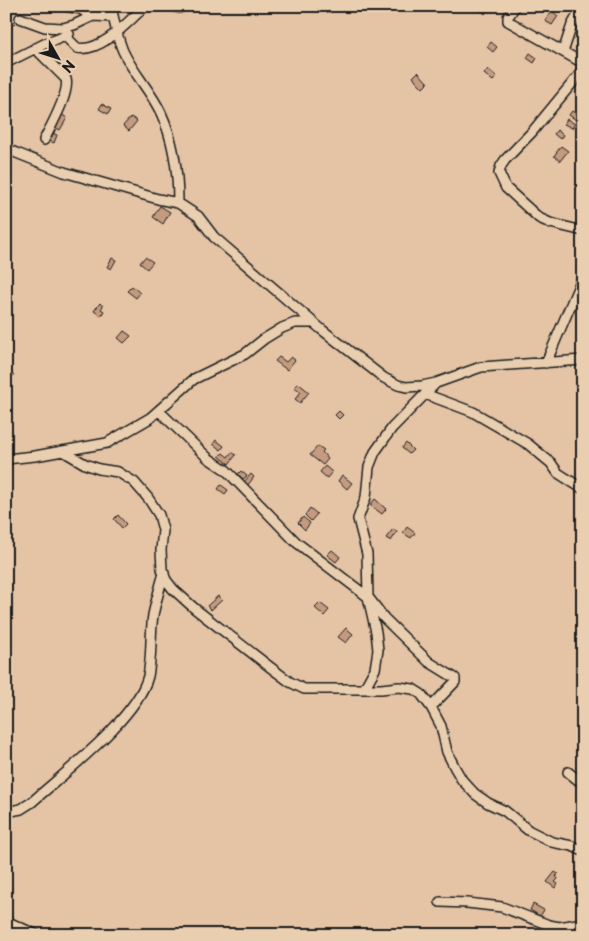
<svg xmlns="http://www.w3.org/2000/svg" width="589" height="941" viewBox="0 0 589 941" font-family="'Playpen Sans',sans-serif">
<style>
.building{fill:#c59b80;stroke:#1c1c1c}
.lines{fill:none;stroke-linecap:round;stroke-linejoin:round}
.minor-casing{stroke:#1c1c1c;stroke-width:12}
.minor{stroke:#e9cfb0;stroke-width:9}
</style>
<rect width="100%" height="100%" fill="#e5c4a6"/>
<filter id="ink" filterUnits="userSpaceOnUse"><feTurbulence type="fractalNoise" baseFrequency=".02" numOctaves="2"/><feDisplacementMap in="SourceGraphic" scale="10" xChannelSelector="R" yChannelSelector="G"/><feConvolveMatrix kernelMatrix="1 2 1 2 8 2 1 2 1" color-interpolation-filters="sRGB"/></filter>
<g filter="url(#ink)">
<path class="building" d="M 479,6 L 485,6 L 488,9 L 485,14 L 478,8 Z
M 552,11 L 558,16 L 552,25 L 545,21 Z
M 8,15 L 15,23 L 9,29 L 6,26 L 6,16 Z
M 491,42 L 497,47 L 493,52 L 487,47 Z
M 530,53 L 537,58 L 534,63 L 527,58 Z
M 488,69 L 497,77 L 493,81 L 484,74 Z
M 418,72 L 428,83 L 423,88 L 413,77 Z
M 102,104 L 111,109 L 108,114 L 99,109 Z
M 572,111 L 579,115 L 576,120 L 569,115 Z
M 61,114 L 67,118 L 60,130 L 53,126 Z
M 131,117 L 137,121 L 129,131 L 123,126 Z
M 567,119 L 575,124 L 572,128 L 564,124 Z
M 557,130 L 563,135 L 560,139 L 554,134 Z
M 50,132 L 57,135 L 54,143 L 47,140 Z
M 561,146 L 568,151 L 560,161 L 554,156 Z
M 160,206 L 170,212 L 163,224 L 153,217 Z
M 145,257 L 153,262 L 147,269 L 140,263 Z
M 112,258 L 116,260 L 111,269 L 107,267 Z
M 132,286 L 140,293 L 136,298 L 127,291 Z
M 100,303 L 103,306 L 101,309 L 104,311 L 101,316 L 94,311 Z
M 124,331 L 131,336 L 124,343 L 118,338 Z
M 279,357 L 286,362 L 291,357 L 295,360 L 287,370 L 275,361 Z
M 10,372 L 14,375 L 6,385 L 6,377 Z
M 298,383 L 309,392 L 300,403 L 295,399 L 301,392 L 294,387 Z
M 339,411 L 343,415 L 339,419 L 335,415 Z
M 216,440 L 224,446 L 221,450 L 213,444 Z
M 406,443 L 413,450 L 409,454 L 402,448 Z
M 318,446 L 324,450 L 322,452 L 328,459 L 323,465 L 310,455 Z
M 232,452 L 236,455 L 229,464 L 219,456 L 223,453 L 228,457 Z
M 325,466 L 332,472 L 327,478 L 320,472 Z
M 241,471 L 247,476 L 243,479 L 238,474 Z
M 251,474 L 254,477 L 247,486 L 243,483 Z
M 342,475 L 352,483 L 347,489 L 338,481 Z
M 221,485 L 228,490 L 225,494 L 218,489 Z
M 375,499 L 386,509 L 382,514 L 370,505 Z
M 310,508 L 317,514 L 311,521 L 305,515 Z
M 118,515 L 126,524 L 122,528 L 114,519 Z
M 303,517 L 310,523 L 305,530 L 298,523 Z
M 407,527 L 415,533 L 411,538 L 403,533 Z
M 393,529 L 397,532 L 391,541 L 386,538 Z
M 332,550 L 340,557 L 336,562 L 327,555 Z
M 218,596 L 222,600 L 211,610 L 207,606 Z
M 320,603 L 329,610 L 324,616 L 315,608 Z
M 346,628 L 353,634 L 346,643 L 338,637 Z
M 555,872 L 558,874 L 556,876 L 558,879 L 555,882 L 558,884 L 555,888 L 547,882 Z
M 533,904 L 544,910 L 540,916 L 530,910 Z
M 476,929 L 480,935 L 473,935 L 472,932 Z"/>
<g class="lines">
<defs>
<path id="minor" d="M 66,6 L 81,9 L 90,16
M 111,6 C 114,21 117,37 123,51 C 133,73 151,91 161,113 C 174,141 178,173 178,203
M 170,6 L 179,8 L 185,6
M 515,6 L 508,17 L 508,21 L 583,63
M 20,18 L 45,27 L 63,28 L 74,25 L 93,16 L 113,17
M 65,36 L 77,48 C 101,53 129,21 145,6
M 35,48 L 66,79 C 70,93 51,126 44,140
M 563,52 L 572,25 L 583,6
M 6,63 L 44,44 L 58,39 L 69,34
M 583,70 L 532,132 L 505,160 L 501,166 L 499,173 L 506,188 L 539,218 L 550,223 L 583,231
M 6,151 L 9,150 L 64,172 L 158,199 L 178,203 L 198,216 L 214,237 L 321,329 L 384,378 L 398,385 L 406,387 L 422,386 L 436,383 L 481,367 L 583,360
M 546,363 L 583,276
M 425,394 L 473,412 L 528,444 L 551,463 L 558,473 L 583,489
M 159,411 L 208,458 L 226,470 L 296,542 L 368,597 L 384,618 L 429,662 L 455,678 L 455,682 L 431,707
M 63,451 L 85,464 L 99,469 L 118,472 L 134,482 L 148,498 L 159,515 L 163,530 L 161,550 L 162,569 L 166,580 L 173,589 L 194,608 L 270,667 L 290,682 L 304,689 L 381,689 L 399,687 L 413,689 L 421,694 L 431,707 L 441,726 L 447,752 L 455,768 L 462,780 L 475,794 L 488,803 L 505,811 L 528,830 L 552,842 L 572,846 L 583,851
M 6,459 L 35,456 L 107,443 L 150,418 L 194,379 L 245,354 L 264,339 L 282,328 L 295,323 L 313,323
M 364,689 L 375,669 L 378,650 L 376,632 L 368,597 L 367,554 L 358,519 L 366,497 L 369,467 L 375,452 L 392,428 L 436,383
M 568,772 L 583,784
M 6,812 L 21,809 L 32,802 C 64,773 138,717 148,676 C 152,656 150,635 153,615 C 156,601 160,587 164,573
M 440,902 L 467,903 L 502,907 L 549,925 L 559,927 L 583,923
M 6,921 L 37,935"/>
</defs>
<use href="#minor" class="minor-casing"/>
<use href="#minor" class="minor"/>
</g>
</g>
<rect width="589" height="941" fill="none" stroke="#e9cfb0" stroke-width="25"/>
<rect x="12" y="12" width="564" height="916" fill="none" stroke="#1c1c1c" stroke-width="2" filter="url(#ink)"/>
<g transform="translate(58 58) rotate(129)" stroke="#e9cfb0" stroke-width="4" paint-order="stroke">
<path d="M0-4L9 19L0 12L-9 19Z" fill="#1c1c1c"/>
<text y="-8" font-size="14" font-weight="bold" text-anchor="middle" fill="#1c1c1c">N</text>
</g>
</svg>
